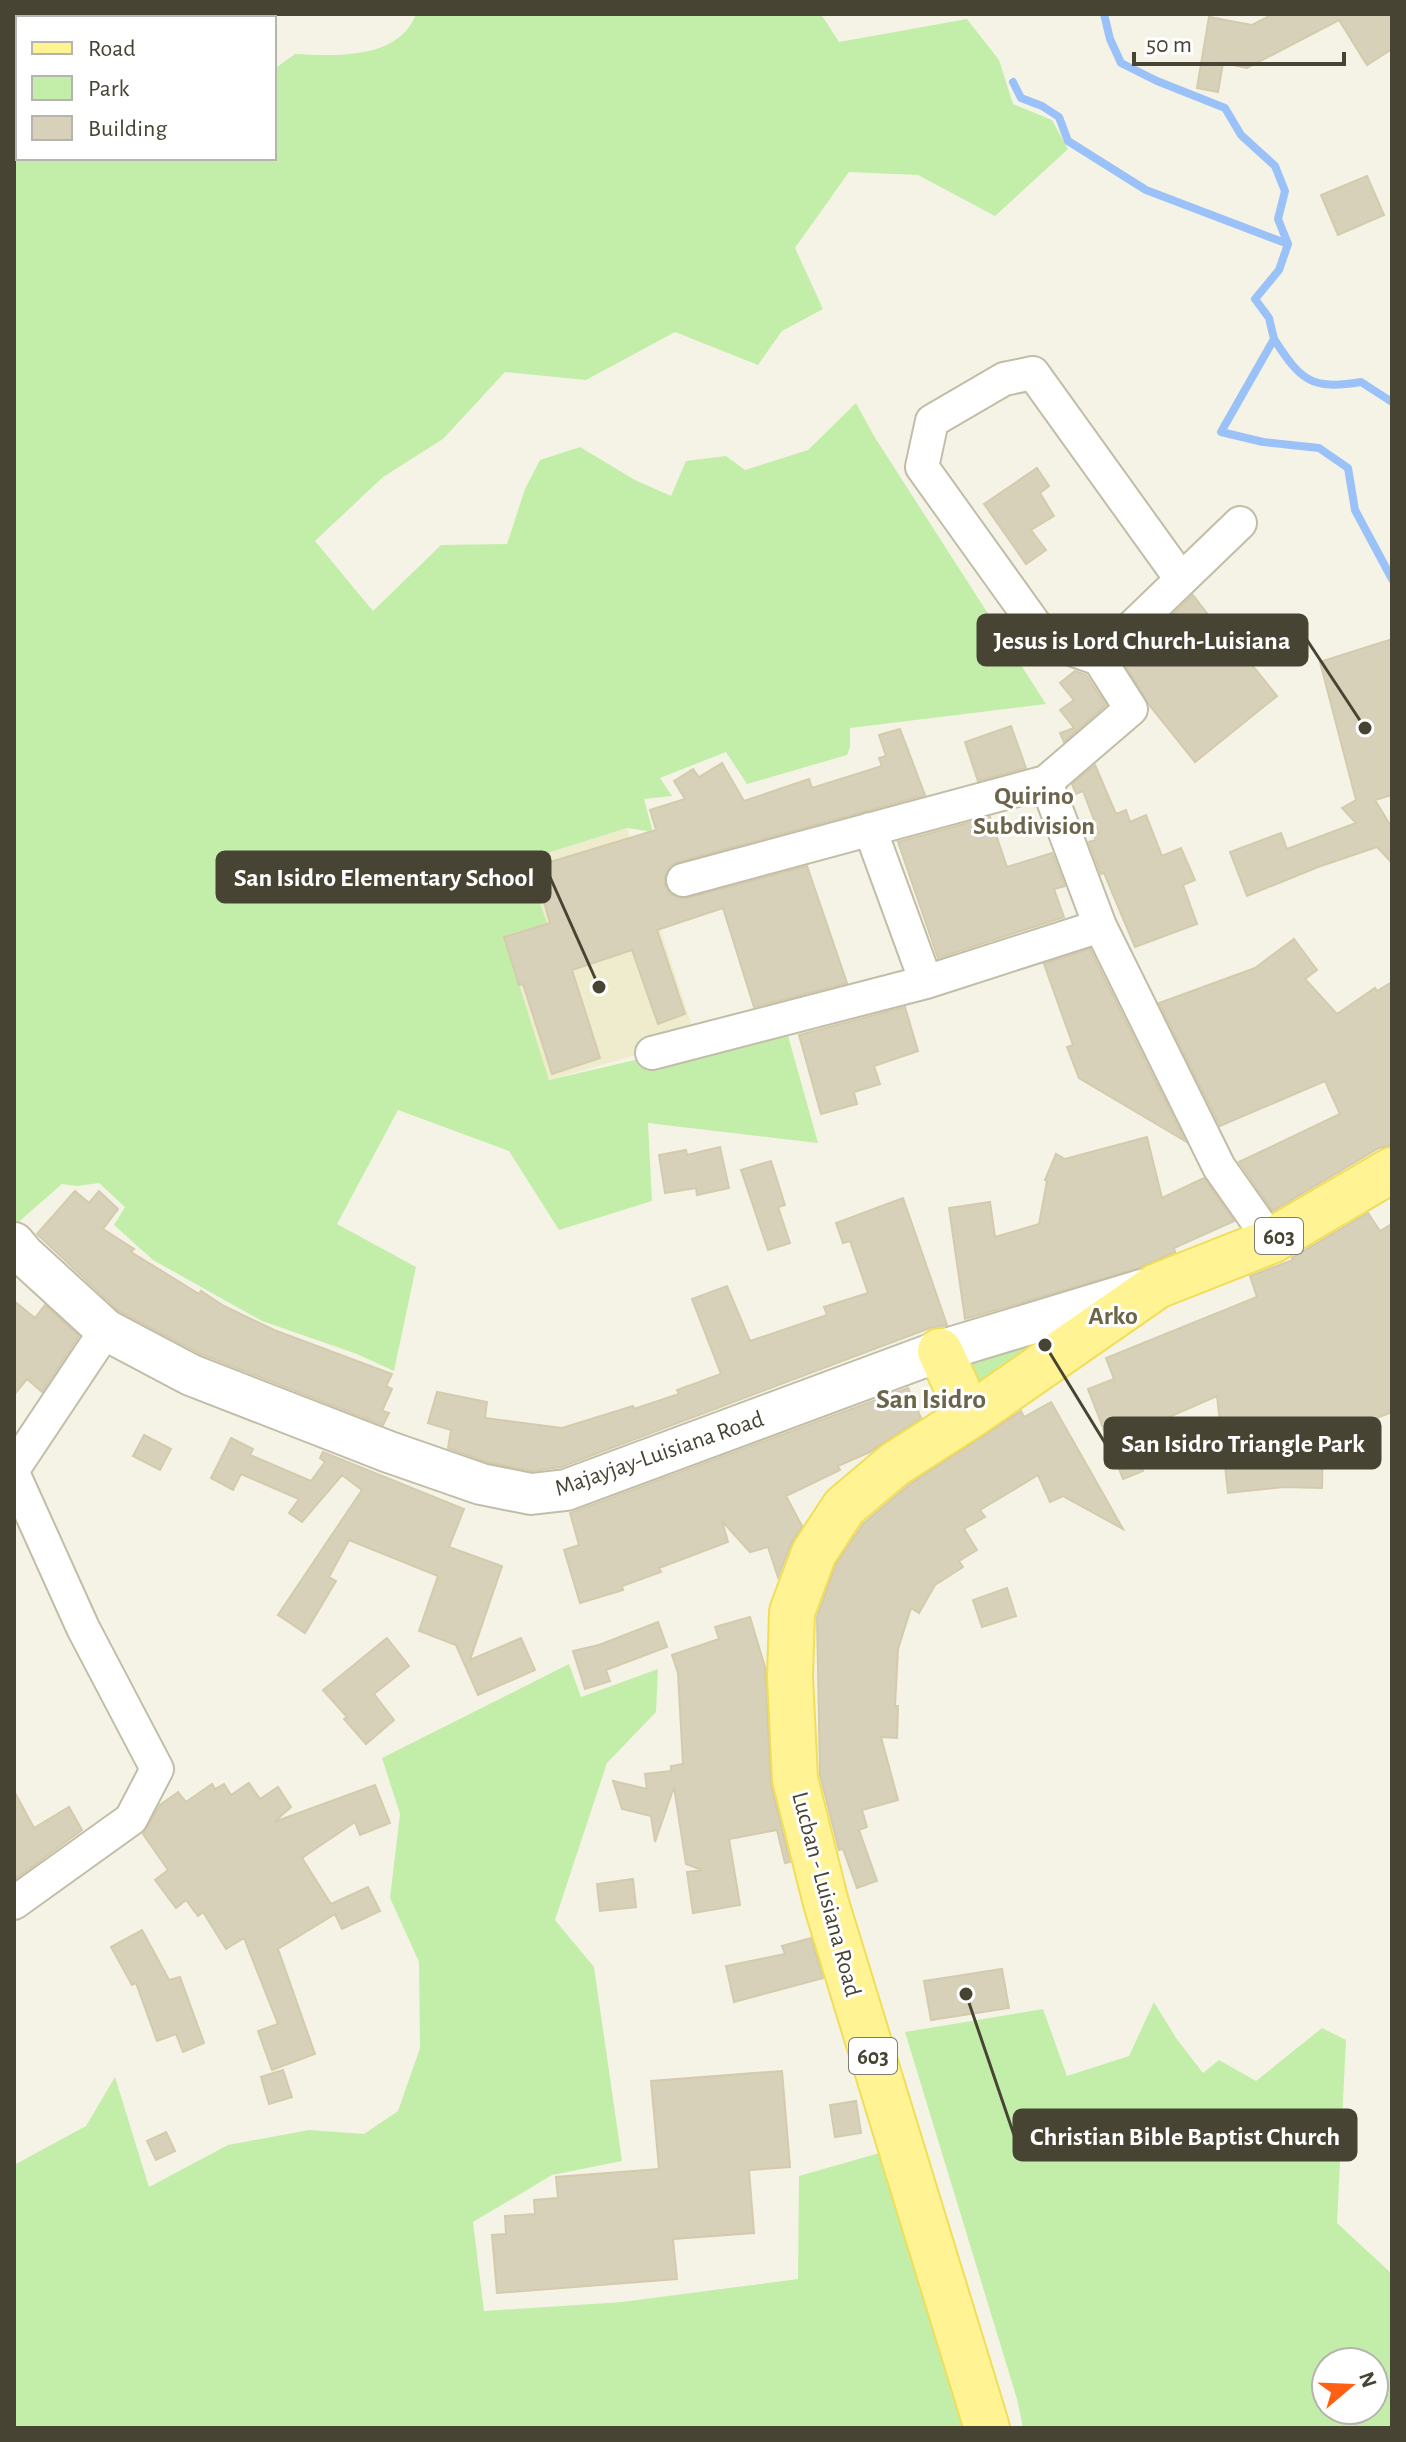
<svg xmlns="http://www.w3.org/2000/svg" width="1406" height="2442" viewBox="0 0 1406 2442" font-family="'Alegreya Sans',sans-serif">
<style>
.education{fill:#efecce}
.green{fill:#c3eeaa;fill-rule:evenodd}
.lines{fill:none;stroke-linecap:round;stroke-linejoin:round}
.stream{stroke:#9bc2f8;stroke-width:8}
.building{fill:#d8d1ba;stroke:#d3cbac;stroke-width:2}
.minor-casing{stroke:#c1bda7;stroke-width:36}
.tertiary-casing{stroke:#c1bda7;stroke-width:44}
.primary-casing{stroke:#f1de58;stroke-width:48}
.minor{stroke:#fff;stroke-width:32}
.tertiary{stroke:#fff;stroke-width:40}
.primary{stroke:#fff394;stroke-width:44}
.labels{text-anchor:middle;stroke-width:6;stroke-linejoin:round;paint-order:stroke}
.shield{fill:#fff;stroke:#7f7c71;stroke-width:2}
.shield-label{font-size:22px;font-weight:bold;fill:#484434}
.street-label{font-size:24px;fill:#484434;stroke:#fff}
.neighbourhood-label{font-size:26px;font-weight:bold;fill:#6c654a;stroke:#fff}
.quarter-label{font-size:28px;font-weight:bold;fill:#6c654a;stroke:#fff}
.leader{fill:none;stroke:#484434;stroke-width:3}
.callout-dot{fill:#484434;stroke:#fff;stroke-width:3}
.callout{fill:#484434;stroke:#484434;stroke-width:3}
.callout-label{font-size:26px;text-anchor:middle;font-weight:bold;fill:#fff}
</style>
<rect width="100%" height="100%" fill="#f5f3e6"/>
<path class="education" d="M 627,828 L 696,1038 L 549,1080 L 504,936 L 546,923 L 525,860 Z"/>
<path class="green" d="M 14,14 L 197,14 L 185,18 L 18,18 L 18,50 L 14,49 Z
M 416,14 L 821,14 L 839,42 L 967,19 L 999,60 L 1013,104 L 1052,120 L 1068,149 L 995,216 L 918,175 L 849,172 L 795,248 L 823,309 L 782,331 L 758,365 L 675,332 L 586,380 L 505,372 L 443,439 L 383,477 L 315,541 L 373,611 L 441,545 L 507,544 L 525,489 L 540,460 L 580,447 L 635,480 L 671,496 L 686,461 L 726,456 L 745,470 L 808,450 L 856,403 L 874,436 L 1046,704 L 850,728 L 850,747 L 847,755 L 747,784 L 726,752 L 660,778 L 672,796 L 644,799 L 653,832 L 627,828 L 525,860 L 547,923 L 504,936 L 549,1080 L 785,1025 L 818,1143 L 648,1123 L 652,1201 L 559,1230 L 509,1151 L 398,1110 L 337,1224 L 416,1267 L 394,1371 L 357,1354 L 262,1321 L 153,1260 L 114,1225 L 125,1207 L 99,1183 L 77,1186 L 62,1184 L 14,1226 L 14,149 L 18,148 L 18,158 L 274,158 L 274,69 L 295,54 C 335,56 399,60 416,14 Z
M 1096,1319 L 983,1394 L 968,1365 Z
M 569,1664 L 581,1697 L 658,1669 L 656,1712 L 607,1763 L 555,1920 L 594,1967 L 622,2161 L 552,2175 L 473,2222 L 484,2311 L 622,2302 L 798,2279 L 799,2176 L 904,2146 L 989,2428 L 14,2428 L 14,2165 L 86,2126 L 115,2077 L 149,2187 L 228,2145 L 309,2130 L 364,2134 L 398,2111 L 420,2048 L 419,1962 L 390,1898 L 400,1814 L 382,1758 Z
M 1154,2002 L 1176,2038 L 1203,2073 L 1219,2060 L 1256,2081 L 1322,2028 L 1346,2040 L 1337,2223 L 1392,2274 L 1392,2428 L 1023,2428 L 1017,2399 L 905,2032 L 1043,2009 L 1067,2076 L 1129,2056 ZM 1374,2362 L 1374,2410 L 1326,2410 L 1326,2362 Z"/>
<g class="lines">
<path class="stream" d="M 1104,14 L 1110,39 L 1121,63 L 1157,81 L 1225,108 L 1241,135 L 1275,166 L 1285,191 L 1278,219 L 1288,244
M 1013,82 L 1021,98 L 1042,106 L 1059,117 L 1068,141 L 1146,190 L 1288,244 L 1279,270 L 1255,299 L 1269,318 L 1274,339 L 1221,432 L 1263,442 L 1319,448 L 1348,468 L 1355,510 L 1392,579
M 1274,339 C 1301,381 1311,390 1361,382 L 1392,402"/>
</g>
<path class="building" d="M 1273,14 L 1392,14 L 1392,49 L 1367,65 L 1339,20 L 1247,68 L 1223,63 L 1218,92 L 1197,88 L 1209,17 L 1252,25 Z
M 1367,176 L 1384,215 L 1338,235 L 1321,195 Z
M 1037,468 L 1049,486 L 1040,493 L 1054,516 L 1031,530 L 1046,550 L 1026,564 L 984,504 Z
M 1193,595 L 1226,638 L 1229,636 L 1277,696 L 1195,762 L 1150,706 L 1123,662 Z
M 1392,639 L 1392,795 L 1375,800 L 1392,828 L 1392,863 L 1377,847 L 1318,867 L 1247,896 L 1230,852 L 1281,833 L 1287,849 L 1356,823 L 1342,808 L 1356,800 L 1320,662 Z
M 1075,671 L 1086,675 L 1106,705 L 1064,742 L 1060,733 L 1074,728 L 1060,710 L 1074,700 L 1060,683 Z
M 1011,726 L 1026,768 L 978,781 L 965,742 Z
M 900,729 L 925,795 L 678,862 L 669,867 L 665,876 L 665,886 L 670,894 L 679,898 L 687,898 L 807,866 L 847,983 L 754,1007 L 723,908 L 657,930 L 685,1014 L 658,1024 L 632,950 L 572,970 L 600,1058 L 552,1074 L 523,984 L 519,985 L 504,937 L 550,923 L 534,867 L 656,830 L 650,810 L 685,799 L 674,781 L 693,769 L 699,777 L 722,763 L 744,801 L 809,779 L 812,788 L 882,766 L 879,758 L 886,756 L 879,735 Z
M 1095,765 L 1116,814 L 1126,810 L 1130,822 L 1146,815 L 1162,856 L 1181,848 L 1195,880 L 1183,885 L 1197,924 L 1135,947 L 1104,873 L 1101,874 L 1089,842 L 1096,840 L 1094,835 L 1099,833 L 1083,791 L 1076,794 L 1072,784 Z
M 990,817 L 1007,867 L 1052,853 L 1065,886 L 1054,889 L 1064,917 L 938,958 L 898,842 Z
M 1294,939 L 1317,970 L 1305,979 L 1337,1014 L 1375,988 L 1377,991 L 1392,982 L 1392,1145 L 1379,1148 L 1273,1211 L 1239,1162 L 1340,1114 L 1325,1081 L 1220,1126 L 1159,1003 L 1255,968 Z
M 1090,949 L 1185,1141 L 1079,1078 L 1067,1047 L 1073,1045 L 1044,964 Z
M 905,1007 L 918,1051 L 874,1066 L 880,1084 L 854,1092 L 857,1104 L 821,1114 L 799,1035 Z
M 1147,1137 L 1162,1198 L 1204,1178 L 1234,1221 L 1174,1248 L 1175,1252 L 1139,1268 L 965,1319 L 949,1208 L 990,1202 L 995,1237 L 1039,1224 L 1047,1181 L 1045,1180 L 1056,1154 L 1065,1159 Z
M 720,1147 L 729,1188 L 697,1195 L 696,1188 L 665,1193 L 659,1155 L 686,1150 L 687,1155 Z
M 771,1161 L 785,1205 L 778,1207 L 790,1243 L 768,1250 L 741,1170 Z
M 75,1191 L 89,1203 L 99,1191 L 118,1209 L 103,1229 L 134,1249 L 131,1252 L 199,1294 L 201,1291 L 224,1306 L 274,1330 L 392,1374 L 386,1386 L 392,1389 L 382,1411 L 389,1413 L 383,1425 L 201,1354 L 119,1311 L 37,1234 Z
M 903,1198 L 947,1325 L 930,1328 L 561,1467 L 532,1471 L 487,1462 L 448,1448 L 451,1430 L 428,1423 L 437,1392 L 487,1402 L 485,1418 L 562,1428 L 633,1406 L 634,1409 L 679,1394 L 677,1390 L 721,1374 L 692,1299 L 727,1286 L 750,1341 L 827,1315 L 824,1307 L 868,1293 L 850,1241 L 843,1243 L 836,1223 Z
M 1368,1213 L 1380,1231 L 1392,1224 L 1392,1412 L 1323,1439 L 1322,1488 L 1284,1487 L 1228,1493 L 1217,1396 L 1169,1417 L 1170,1422 L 1153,1429 L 1154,1432 L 1132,1440 L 1143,1471 L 1123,1479 L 1088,1389 L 1114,1379 L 1106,1358 L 1257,1297 L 1250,1276 L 1293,1260 L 1292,1258 Z
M 14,1301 L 35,1318 L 45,1305 L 79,1336 L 42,1392 L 27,1379 L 14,1395 Z
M 908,1388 L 921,1418 L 870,1452 L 838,1466 L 840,1470 L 786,1496 L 802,1526 L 791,1544 L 778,1577 L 768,1547 L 750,1552 L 722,1521 L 728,1542 L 659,1568 L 661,1572 L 622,1586 L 623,1590 L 580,1603 L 564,1550 L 579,1545 L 570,1513 Z
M 1051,1402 L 1123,1529 L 1063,1496 L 1050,1502 L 1038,1475 L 980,1510 L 985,1517 L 964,1529 L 977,1550 L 959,1561 L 963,1567 L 935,1585 L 919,1613 L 911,1608 L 898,1649 L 895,1706 L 898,1706 L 897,1738 L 881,1737 L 898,1800 L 862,1810 L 867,1827 L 859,1830 L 877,1881 L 857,1888 L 843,1849 L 839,1850 L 820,1775 L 817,1617 L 836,1564 L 863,1524 L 910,1484 L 1021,1411 L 1024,1417 Z
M 144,1435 L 171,1449 L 160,1470 L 133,1456 Z
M 231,1438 L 253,1449 L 250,1455 L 311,1481 L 325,1462 L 320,1458 L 323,1452 L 464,1509 L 449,1547 L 502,1566 L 470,1660 L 521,1638 L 535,1670 L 478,1695 L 456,1645 L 419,1631 L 438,1576 L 349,1540 L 329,1577 L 336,1581 L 305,1633 L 278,1615 L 362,1490 L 342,1475 L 302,1522 L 289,1513 L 299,1499 L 241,1474 L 233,1490 L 211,1478 Z
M 1007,1588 L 1016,1616 L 982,1627 L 973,1600 Z
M 750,1617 L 765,1667 L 771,1785 L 790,1862 L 785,1863 L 777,1830 L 729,1839 L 740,1905 L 693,1913 L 687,1872 L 702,1870 L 686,1864 L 674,1787 L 655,1842 L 651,1816 L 622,1809 L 613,1781 L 647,1789 L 645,1774 L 671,1771 L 671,1766 L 683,1764 L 678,1673 L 672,1655 L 719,1639 L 715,1627 Z
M 658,1622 L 667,1647 L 606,1670 L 610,1681 L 585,1689 L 573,1651 L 599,1645 Z
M 387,1638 L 409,1666 L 374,1694 L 394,1720 L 366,1744 L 344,1719 L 347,1717 L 323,1690 Z
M 249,1783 L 260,1799 L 278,1787 L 291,1807 L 274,1822 L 375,1785 L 390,1823 L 360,1835 L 355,1822 L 302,1858 L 331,1904 L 368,1887 L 380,1911 L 342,1929 L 335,1914 L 278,1949 L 315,2054 L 272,2070 L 258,2031 L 278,2024 L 244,1938 L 226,1949 L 203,1912 L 198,1916 L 186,1900 L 176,1908 L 155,1880 L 168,1870 L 143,1834 L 160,1805 L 178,1792 L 186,1802 L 212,1784 L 215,1789 L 224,1784 L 231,1795 Z
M 14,1791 L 34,1828 L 69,1807 L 82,1830 L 14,1880 Z
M 633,1879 L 636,1907 L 600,1911 L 597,1884 Z
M 142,1930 L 169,1980 L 180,1977 L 204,2043 L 183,2052 L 176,2034 L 157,2041 L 136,1983 L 132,1985 L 111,1947 Z
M 811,1938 L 823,1978 L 734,2002 L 726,1966 L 785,1954 L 782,1946 Z
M 1002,1969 L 1009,2008 L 931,2020 L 924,1981 Z
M 283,2070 L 292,2097 L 269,2104 L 261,2077 Z
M 782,2071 L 790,2167 L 749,2170 L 754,2233 L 673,2239 L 677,2279 L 497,2293 L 492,2235 L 506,2234 L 505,2216 L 535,2214 L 534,2200 L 558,2198 L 556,2177 L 659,2169 L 651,2081 Z
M 856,2101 L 861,2133 L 835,2137 L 830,2105 Z
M 166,2132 L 175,2151 L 156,2160 L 147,2141 Z"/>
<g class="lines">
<defs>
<path id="minor" d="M 1181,579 L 1033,373 L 1004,379 L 932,421 L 922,467 L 1046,640 L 1099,659 L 1240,523
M 1046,782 L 1100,926 L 1219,1167 L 1271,1241
M 870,829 L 926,982
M 683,880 L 1046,782 L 1131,709 L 1099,659
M 652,1053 L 926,982 L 1100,926
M 14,1468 L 106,1330
M 14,1475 L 83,1628 L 157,1769 L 131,1819 L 14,1903"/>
<path id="tertiary" d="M 14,1243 L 24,1255 L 106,1330 L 191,1375 L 389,1452 L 481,1484 L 531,1494 L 566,1490 L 940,1351 L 1142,1290"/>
<path id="primary" d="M 940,1351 L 970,1416
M 987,2428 L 826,1903 L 795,1779 L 790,1677 L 792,1612 L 814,1553 L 844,1507 L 895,1464 L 970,1416 L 1157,1286 L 1271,1241 L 1392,1170"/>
</defs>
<use href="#minor" class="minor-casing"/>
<use href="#tertiary" class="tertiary-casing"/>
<use href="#primary" class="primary-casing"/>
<use href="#minor" class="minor"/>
<use href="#tertiary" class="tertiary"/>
<use href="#primary" class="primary"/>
</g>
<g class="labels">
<g class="shield">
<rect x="1255" y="1218" width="48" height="36" rx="6"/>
<rect x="849" y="2038" width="48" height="36" rx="6"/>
</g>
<g class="shield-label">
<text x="1279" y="1244">603</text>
<text x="873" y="2064">603</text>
</g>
<g class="street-label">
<text transform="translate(659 1453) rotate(-19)" y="8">Majayjay-Luisiana Road</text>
<text transform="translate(827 1894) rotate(75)" y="8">Lucban - Luisiana Road</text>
</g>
<g class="neighbourhood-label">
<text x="1034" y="804">Quirino<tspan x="1034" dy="30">Subdivision</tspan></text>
<text x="1113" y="1324">Arko</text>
</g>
<g class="quarter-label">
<text x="931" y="1408">San Isidro</text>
</g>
</g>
<path class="leader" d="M1365 728L1307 640M599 987L550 877M1045 1345L1105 1443M966 1994L1014 2135"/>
<g class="callout-dot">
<circle cx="1365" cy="728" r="8"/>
<circle cx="599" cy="987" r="8"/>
<circle cx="1045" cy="1345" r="8"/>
<circle cx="966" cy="1994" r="8"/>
</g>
<g class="callout">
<rect x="978" y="615" width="329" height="50" rx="8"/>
<rect x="217" y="852" width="333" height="50" rx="8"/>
<rect x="1105" y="1418" width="275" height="50" rx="8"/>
<rect x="1014" y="2110" width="342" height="50" rx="8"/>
</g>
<g class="callout-label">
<text x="1142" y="649">Jesus is Lord Church-Luisiana</text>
<text x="384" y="886">San Isidro Elementary School</text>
<text x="1243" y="1452">San Isidro Triangle Park</text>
<text x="1185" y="2145">Christian Bible Baptist Church</text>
</g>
<rect width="1406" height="2442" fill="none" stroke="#484434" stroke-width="32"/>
<rect x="16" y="16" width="260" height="144" fill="#ffffff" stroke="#b6b4ae" stroke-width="2"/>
<rect x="32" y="42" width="40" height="12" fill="#fff394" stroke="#b6b4ae" stroke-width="2"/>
<text x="88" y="56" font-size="24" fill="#484434">Road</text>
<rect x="32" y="76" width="40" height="24" fill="#c3eeaa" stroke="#b6b4ae" stroke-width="2"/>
<text x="88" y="96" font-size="24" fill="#484434">Park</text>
<rect x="32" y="116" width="40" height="24" fill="#d8d1ba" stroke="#b6b4ae" stroke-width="2"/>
<text x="88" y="136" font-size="24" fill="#484434">Building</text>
<g transform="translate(1350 2386) rotate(71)"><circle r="38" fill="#ffffff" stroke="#b6b4ae" stroke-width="2"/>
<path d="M0-6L14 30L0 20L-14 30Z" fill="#ff6012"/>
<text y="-12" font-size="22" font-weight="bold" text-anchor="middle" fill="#484434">N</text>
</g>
<path d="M1134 52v12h210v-12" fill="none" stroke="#484434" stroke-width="4"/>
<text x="1146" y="52" font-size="24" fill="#484434" stroke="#ffffff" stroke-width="6" paint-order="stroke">50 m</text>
</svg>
